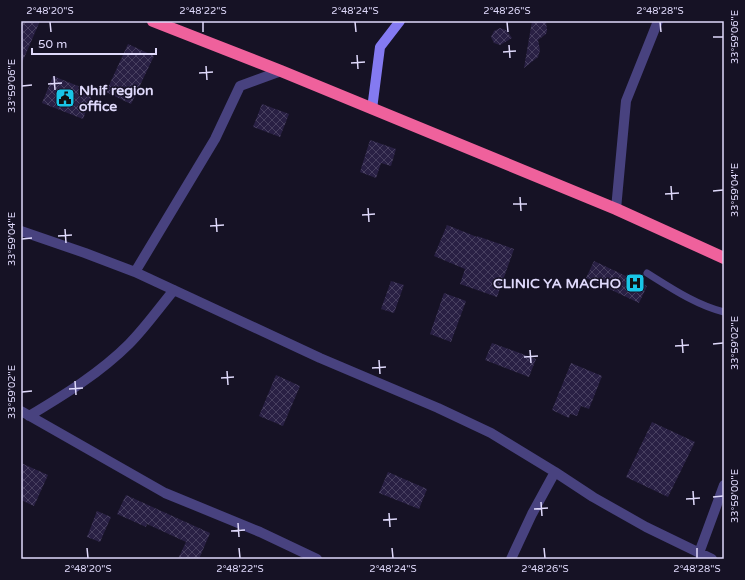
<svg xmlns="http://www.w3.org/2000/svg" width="745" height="580" viewBox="0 0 745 580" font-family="'Varela Round',sans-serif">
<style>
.building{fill:url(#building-cross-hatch)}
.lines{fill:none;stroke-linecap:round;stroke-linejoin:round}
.lane{stroke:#48427f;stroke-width:7}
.street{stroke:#48427f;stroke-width:10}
.secondary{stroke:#847af1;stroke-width:10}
.highway{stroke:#ef619c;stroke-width:12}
.ticks{fill:none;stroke:#dfd9fb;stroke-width:1.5}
.labels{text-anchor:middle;stroke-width:3;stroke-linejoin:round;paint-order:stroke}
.poi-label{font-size:14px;font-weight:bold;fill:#dfd9fb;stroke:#161225;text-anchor:start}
.neatline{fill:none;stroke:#dfd9fb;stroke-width:1.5}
.ticks-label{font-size:10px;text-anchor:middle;fill:#dfd9fb}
</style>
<defs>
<pattern id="building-cross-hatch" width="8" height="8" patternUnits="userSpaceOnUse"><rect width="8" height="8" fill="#292044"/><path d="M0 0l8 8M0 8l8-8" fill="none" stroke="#484060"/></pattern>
</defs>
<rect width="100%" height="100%" fill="#161225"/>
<path class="building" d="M 21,21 L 40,21 L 21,65 Z
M 532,21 L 546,21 L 547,31 L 546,34 L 538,40 L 540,50 L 538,57 L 524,68 Z
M 500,28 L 506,30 L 512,38 L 500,45 L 494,43 L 491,37 L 494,31 Z
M 128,44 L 154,56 L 131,104 L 106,92 Z
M 53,76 L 93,92 L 83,119 L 42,103 Z
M 262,104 L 289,114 L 280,137 L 253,127 Z
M 370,140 L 396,149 L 391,166 L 381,163 L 376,178 L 360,172 Z
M 447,225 L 477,237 L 477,236 L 514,249 L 497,297 L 460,284 L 465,269 L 434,256 Z
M 594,261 L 647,286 L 639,303 L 586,278 Z
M 391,281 L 404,285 L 394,313 L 381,309 Z
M 444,293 L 466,301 L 451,342 L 430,334 Z
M 492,343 L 536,359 L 529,377 L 485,360 Z
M 571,363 L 602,376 L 589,409 L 581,406 L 577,416 L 570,414 L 569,418 L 552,410 Z
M 276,375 L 300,386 L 283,426 L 259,416 Z
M 652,422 L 695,442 L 668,497 L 626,477 Z
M 21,463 L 48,475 L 34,506 L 21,500 Z
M 388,472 L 427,489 L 419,509 L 379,493 Z
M 126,495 L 210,533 L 199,559 L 178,559 L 186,542 L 147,524 L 146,527 L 117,514 Z
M 97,511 L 111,517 L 100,542 L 87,537 Z"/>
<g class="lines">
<path class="lane" d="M 647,273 C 671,288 696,305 724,312"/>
<path class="street" d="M 616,209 L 626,101 L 658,21
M 21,231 L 85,253 L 135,272 L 320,358 L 438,408 L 491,433 L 555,472 L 593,497 L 646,527 L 712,559
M 135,272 L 215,139 L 240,86 L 281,71
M 21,411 L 165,493 L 260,532 L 317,559
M 29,416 C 64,395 100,373 129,344 C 145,328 159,308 174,290
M 699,553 L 724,485
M 511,559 L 532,514 L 555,472"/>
<path class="secondary" d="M 372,109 L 380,47 L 400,21"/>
<path class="highway" d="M 153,21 L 281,71 L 616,209 L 724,258"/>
</g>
<path class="ticks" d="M 50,22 L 51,32M 203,22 L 203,32M 355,22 L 356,32M 507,22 L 508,32M 660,22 L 661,32M 713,37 L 723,37M 509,45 L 510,58M 503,52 L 516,51M 357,55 L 358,69M 351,63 L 365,62M 206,66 L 207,80M 199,73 L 213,72M 54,76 L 55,90M 48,84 L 62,83M 22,86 L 32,85M 671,186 L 672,200M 713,191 L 723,190M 665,194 L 679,193M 520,197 L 521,211M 513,204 L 527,204M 368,208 L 369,222M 362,215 L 375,214M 216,218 L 217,232M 210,226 L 224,225M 65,229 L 66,243M 58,236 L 72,235M 22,239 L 32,238M 682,339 L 683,353M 713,344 L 723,343M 675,346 L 689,345M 530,350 L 531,363M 524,357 L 538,356M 379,360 L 380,374M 372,368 L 386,367M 227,371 L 228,385M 221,378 L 234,377M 75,381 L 76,395M 69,389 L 83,388M 22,392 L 32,391M 693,491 L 694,505M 713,497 L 723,496M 686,499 L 700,498M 541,502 L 542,516M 534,509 L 548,508M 389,513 L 390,527M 383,520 L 397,519M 238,523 L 239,537M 231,531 L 245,530M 87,548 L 88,558M 239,548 L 240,558M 392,548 L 393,558M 544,548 L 545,558M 697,548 L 697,558"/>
<defs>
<symbol id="civic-square" viewBox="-11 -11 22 22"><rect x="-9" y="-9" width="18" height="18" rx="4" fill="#19c6e7" stroke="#161225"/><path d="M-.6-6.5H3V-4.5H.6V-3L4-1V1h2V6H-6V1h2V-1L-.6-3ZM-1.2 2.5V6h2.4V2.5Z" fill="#111"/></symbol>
<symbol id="hospital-square" viewBox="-11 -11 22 22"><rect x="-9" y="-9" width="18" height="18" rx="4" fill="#19c6e7" stroke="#161225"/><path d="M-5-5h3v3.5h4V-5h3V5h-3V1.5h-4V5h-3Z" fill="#111"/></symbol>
</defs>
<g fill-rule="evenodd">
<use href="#civic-square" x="54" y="87" width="22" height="22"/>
<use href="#hospital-square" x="624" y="272" width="22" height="22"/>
</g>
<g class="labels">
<g class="poi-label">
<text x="79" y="95">Nhif region<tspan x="79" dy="16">office</tspan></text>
<text x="621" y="288" text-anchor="end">CLINIC YA MACHO</text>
</g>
</g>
<rect width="745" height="580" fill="none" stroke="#161225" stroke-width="44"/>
<path d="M32 48v6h124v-6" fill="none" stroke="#dfd9fb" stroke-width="2"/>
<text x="38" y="48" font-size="12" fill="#dfd9fb" stroke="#161225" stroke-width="3" paint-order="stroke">50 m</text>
<rect x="22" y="22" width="701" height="536" class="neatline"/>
<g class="ticks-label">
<text x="50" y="14">2°48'20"S</text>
<text x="203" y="14">2°48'22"S</text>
<text x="355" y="14">2°48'24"S</text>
<text x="507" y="14">2°48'26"S</text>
<text x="660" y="14">2°48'28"S</text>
<text transform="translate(734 37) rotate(-90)" y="4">33°59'06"E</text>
<text transform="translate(11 86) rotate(-90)" y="4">33°59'06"E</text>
<text transform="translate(734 190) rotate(-90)" y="4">33°59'04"E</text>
<text transform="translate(11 239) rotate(-90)" y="4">33°59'04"E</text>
<text transform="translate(734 343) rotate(-90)" y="4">33°59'02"E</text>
<text transform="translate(11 392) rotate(-90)" y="4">33°59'02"E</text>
<text transform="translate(734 496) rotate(-90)" y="4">33°59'00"E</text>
<text x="88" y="572">2°48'20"S</text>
<text x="240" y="572">2°48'22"S</text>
<text x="393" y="572">2°48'24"S</text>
<text x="545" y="572">2°48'26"S</text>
<text x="697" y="572">2°48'28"S</text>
</g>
</svg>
